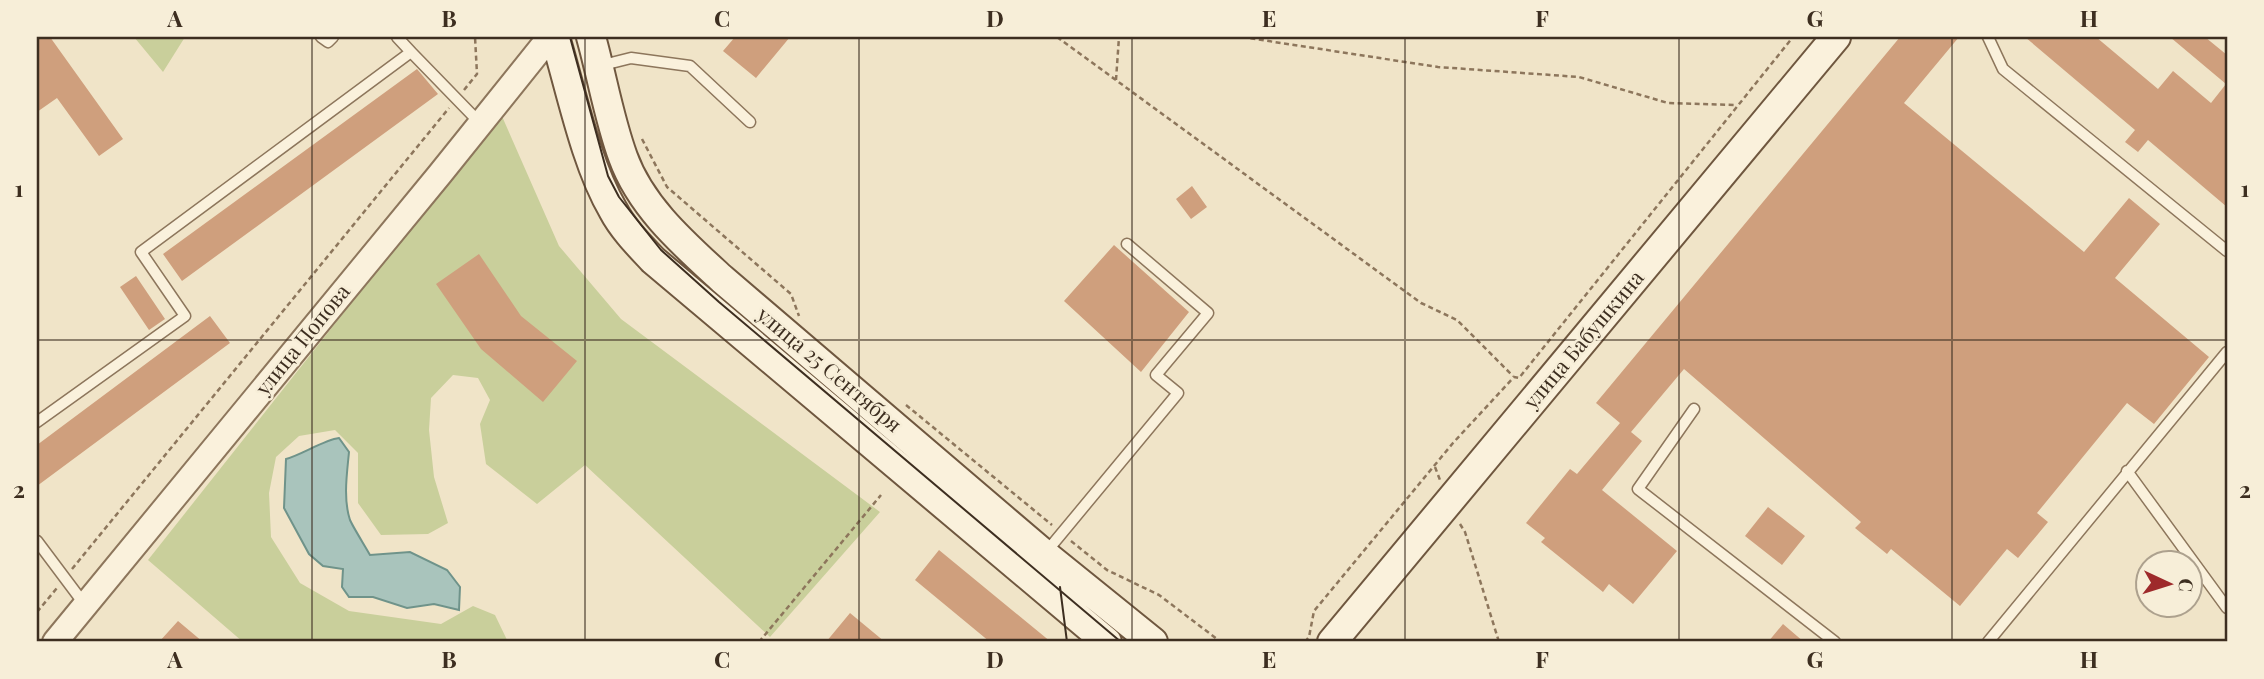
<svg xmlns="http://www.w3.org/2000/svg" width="2264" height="679" viewBox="0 0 2264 679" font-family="'Playfair Display',serif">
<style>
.green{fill:#c9cf9b}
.water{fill:#a9c4bc;stroke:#6f938a;stroke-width:2}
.building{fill:#cf9f7d}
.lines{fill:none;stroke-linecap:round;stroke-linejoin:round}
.service-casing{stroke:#8d765c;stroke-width:13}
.tertiary-casing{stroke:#8d765c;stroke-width:28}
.secondary-casing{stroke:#6f573f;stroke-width:32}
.path{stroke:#8d765c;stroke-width:2.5;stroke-dasharray:5 3.5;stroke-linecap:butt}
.service{stroke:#faf1dc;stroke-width:10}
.tertiary{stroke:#faf1dc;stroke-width:24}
.secondary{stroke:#faf1dc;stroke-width:28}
.tram{stroke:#3d2e20;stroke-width:2}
.grid{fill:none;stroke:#3d2e20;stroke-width:2;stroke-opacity:0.55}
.labels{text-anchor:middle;stroke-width:5;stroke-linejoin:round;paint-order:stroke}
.street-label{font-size:21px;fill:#3d2e20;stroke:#f7eed8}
.neatline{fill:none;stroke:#3d2e20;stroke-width:2.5}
.grid-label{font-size:23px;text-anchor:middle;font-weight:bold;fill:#3d2e20}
</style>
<rect width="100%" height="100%" fill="#f0e4c8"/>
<path class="green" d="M 134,37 L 185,37 L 163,72 Z
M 501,114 L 559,246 L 621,319 L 880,512 L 770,637 L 585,465 L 537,504 L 486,464 L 480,424 L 490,400 L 478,378 L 453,375 L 431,398 L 429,430 L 434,477 L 448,523 L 428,534 L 381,535 L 358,503 L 358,453 L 335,430 L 299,436 L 276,457 L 269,493 L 271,537 L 300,583 L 349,611 L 441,624 L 473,606 L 495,615 L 508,642 L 243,642 L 148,560 Z"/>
<path class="water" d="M 339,438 L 349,452 C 347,473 343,499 350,520 C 353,527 365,546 370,555 L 410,552 L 447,570 L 460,587 L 459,610 L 434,604 L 407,608 L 373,597 L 349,597 L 342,587 L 343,569 L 323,566 L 309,554 L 284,508 L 286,459 C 303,454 324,440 339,438 Z"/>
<path class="building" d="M 37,37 L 50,37 L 123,139 L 99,156 L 57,98 L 37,112 Z
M 735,37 L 790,37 L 756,78 L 723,51 Z
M 1900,37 L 1959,37 L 1904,103 L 2084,252 L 2129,198 L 2160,224 L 2115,278 L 2209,357 L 2154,424 L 2127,403 L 2037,513 L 2048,522 L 2018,558 L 2007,549 L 1960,606 L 1891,549 L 1887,554 L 1855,528 L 1861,522 L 1684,369 L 1631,432 L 1642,441 L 1602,490 L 1677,551 L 1633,604 L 1609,584 L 1603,592 L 1541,542 L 1545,538 L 1526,523 L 1570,469 L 1577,474 L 1620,423 L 1596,403 Z
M 2025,37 L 2096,37 L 2158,89 L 2173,71 L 2211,103 L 2226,84 L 2170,37 L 2205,37 L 2227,55 L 2227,207 L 2148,140 L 2138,152 L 2125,142 L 2135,130 Z
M 417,69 L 438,94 L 182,281 L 163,254 Z
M 1192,186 L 1207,207 L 1191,219 L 1176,199 Z
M 1114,245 L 1189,312 L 1141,372 L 1064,301 Z
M 479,254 L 521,316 L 577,361 L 543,402 L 481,349 L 436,284 Z
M 136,276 L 165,319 L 149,330 L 120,287 Z
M 210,316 L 230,343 L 37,486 L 37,445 Z
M 1768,507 L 1805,536 L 1782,565 L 1745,536 Z
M 939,550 L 1051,642 L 990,642 L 915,580 Z
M 850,613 L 885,642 L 826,642 Z
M 178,621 L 203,642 L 159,642 Z
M 1783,624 L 1804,642 L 1768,642 Z"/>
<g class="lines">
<defs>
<path id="service" d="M 321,37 L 328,42 L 333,37
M 397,37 L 411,52
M 1988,37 L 2003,69 L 2227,251
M 599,66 L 631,58 L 690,66 L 750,122
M 1694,409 L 1638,489 L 1835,642
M 37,422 L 185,316 L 141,252 L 411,52 L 480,123
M 2127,471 L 2227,608
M 37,541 L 85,605
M 1047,551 L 1178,393 L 1156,375 L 1208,313 L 1127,244
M 1988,642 L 2227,352"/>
<path id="tertiary" d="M 55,642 L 440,174 L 550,37"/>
<path id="secondary" d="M 555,37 C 571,90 585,162 613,210 C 623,229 639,245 653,260 L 1107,642
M 591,37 C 602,76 609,119 623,157 C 641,207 684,244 722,279 L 1044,554 L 1153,642
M 1332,642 L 1836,37"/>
</defs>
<use href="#service" class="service-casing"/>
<use href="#tertiary" class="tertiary-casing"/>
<use href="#secondary" class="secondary-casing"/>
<path class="path" d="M 1057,37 L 1421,303 L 1457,320 L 1513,376
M 1242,37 L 1438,67 L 1579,77 L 1668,103 L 1736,105
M 1116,80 L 1119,37
M 464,90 L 477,74 L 475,37
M 642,139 L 667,187 L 791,294 L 799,316
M 906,405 L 1052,525
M 1435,467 L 1440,480
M 1460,524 L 1465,532 L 1499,642
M 1071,541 L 1107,570 L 1159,595 L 1221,642
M 72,569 L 449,108
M 37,612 L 57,588
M 759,642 L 881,495
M 1305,642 L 1309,637 L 1314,611 L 1453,443 L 1514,377 L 1519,378 L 1793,37"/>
<use href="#service" class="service"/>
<use href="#tertiary" class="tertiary"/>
<use href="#secondary" class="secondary"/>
<path class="tram" d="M 570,37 L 608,176 L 619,197 L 661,250 L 719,302 L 1121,642
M 1060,587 L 1067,642"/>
</g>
<path class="grid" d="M 312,37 L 312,642M 585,37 L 585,642M 859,37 L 859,642M 1132,37 L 1132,642M 1405,37 L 1405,642M 1679,37 L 1679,642M 1952,37 L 1952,642M 37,340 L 2227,340"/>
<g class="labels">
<g class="street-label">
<text transform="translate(303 340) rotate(-51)" y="7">улица Попова</text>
<text transform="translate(1584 340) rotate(-50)" y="7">улица Бабушкина</text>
<text transform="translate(829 370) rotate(40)" y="7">улица 25 Сентября</text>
</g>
</g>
<rect width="2264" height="679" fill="none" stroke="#f7eed8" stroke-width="77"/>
<g transform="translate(2169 584) rotate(94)"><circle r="33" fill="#f7eed8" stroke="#ada18e" stroke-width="2"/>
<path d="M0-5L12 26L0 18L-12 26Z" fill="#9e2a2b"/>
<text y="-10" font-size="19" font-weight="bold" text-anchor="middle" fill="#3d2e20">С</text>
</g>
<rect x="38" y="38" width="2188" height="602" class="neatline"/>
<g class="grid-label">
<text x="175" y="27">A</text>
<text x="449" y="27">B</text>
<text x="722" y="27">C</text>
<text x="995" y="27">D</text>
<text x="1269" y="27">E</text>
<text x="1542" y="27">F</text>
<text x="1815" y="27">G</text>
<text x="2089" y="27">H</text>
<text x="19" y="197">1</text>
<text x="2245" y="197">1</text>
<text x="19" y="498">2</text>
<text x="2245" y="498">2</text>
<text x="175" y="668">A</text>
<text x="449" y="668">B</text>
<text x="722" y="668">C</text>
<text x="995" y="668">D</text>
<text x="1269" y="668">E</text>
<text x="1542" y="668">F</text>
<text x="1815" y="668">G</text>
<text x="2089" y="668">H</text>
</g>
</svg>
